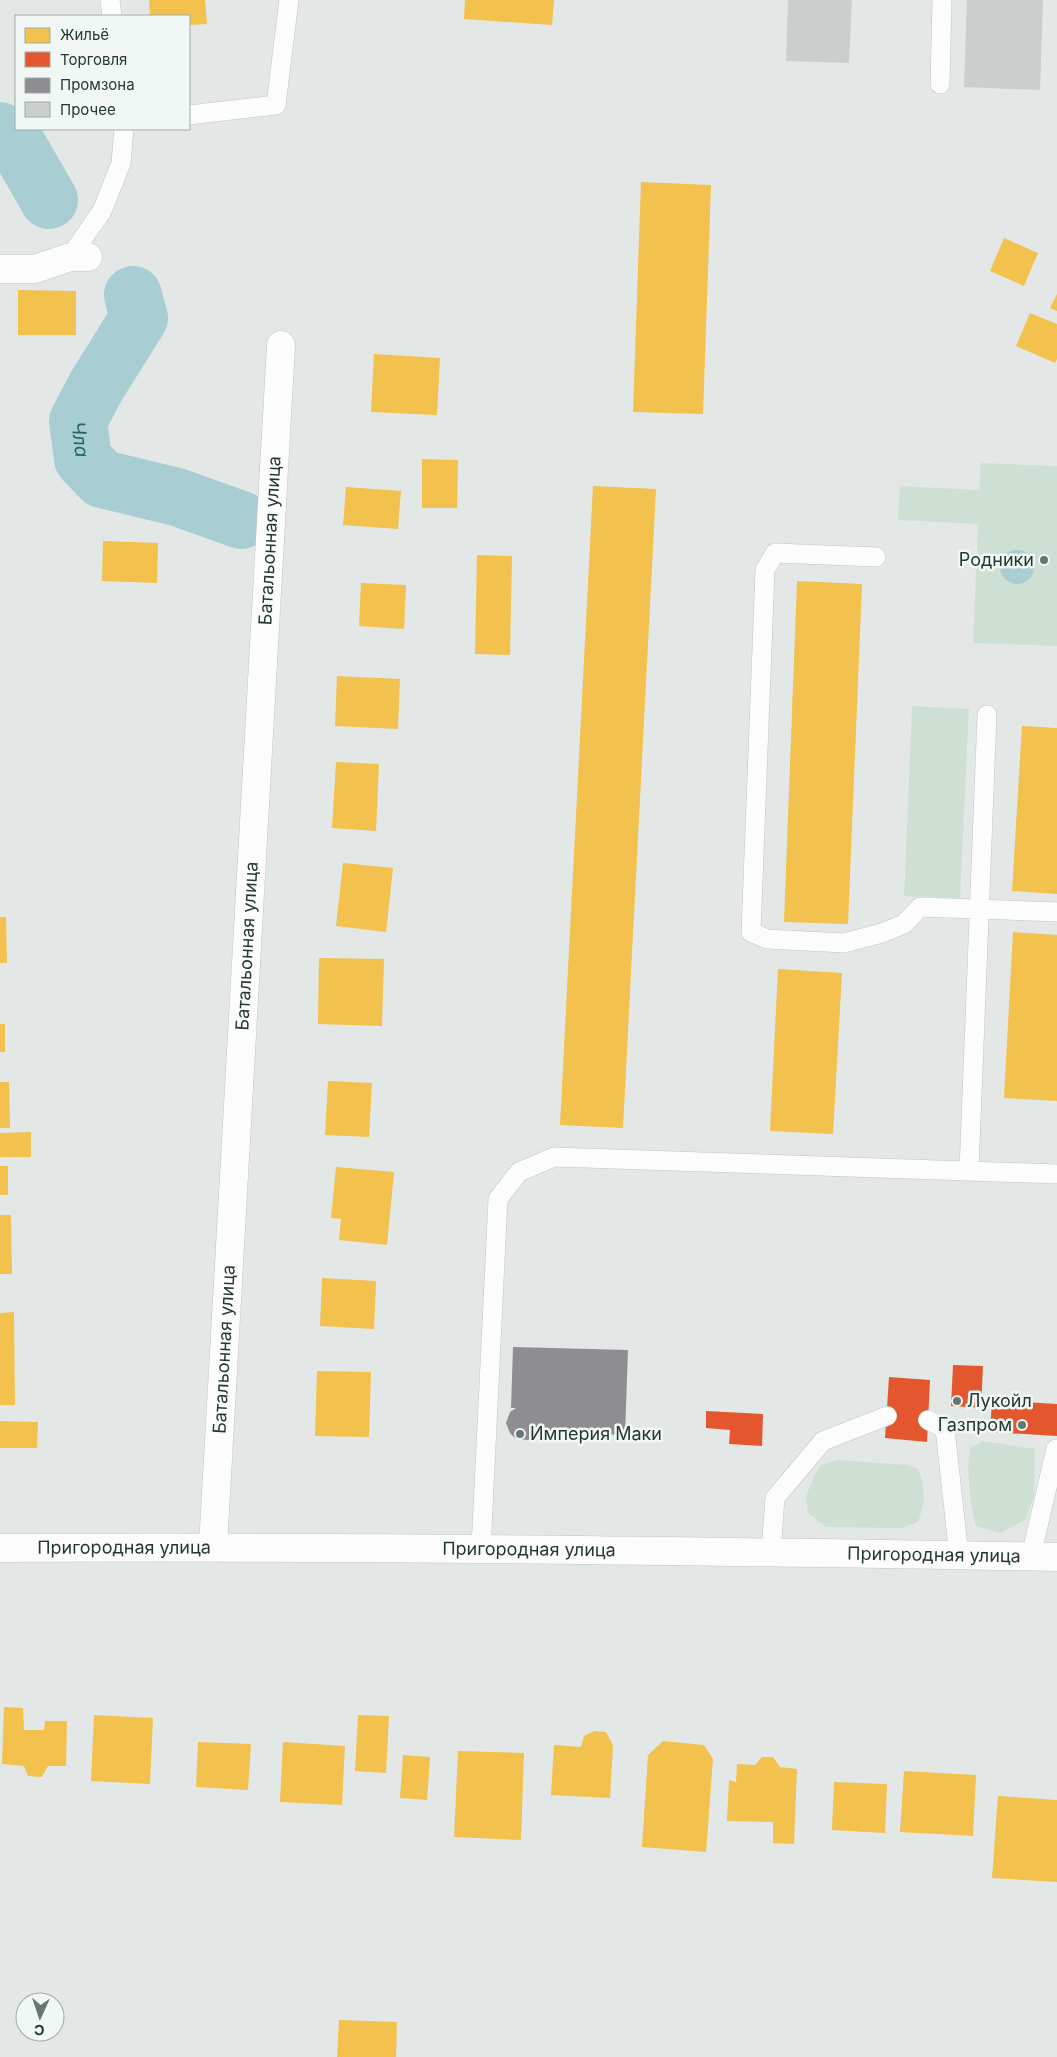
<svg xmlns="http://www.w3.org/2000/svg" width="1057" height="2057" viewBox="0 0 1057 2057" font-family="Inter,sans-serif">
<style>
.green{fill:#cee0d3}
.water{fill:#a8cdd2}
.homes{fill:#f2c14e}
.shops{fill:#e4572e}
.industry{fill:#8d8d92}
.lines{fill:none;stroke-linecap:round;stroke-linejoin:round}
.river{stroke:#a8cdd2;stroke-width:58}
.building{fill:#cacfcd}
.service-casing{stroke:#c0c5c3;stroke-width:20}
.minor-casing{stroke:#c0c5c3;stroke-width:29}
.tertiary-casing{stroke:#c0c5c3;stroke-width:29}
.service{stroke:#fbfcfb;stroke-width:19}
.minor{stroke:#fbfcfb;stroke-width:28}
.tertiary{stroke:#fbfcfb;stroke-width:28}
.poi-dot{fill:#677671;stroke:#f1f7f4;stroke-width:2}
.labels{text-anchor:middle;stroke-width:5;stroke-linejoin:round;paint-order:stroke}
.street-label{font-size:18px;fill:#243832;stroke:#f1f7f4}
.poi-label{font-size:18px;fill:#243832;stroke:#f1f7f4;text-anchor:end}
.water-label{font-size:19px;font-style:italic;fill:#25636d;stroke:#f1f7f4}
</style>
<rect width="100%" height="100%" fill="#e3e8e6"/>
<path class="green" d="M 981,463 L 1057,466 L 1057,646 L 973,643 L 978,524 L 898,520 L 900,486 L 979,490 Z
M 912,706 L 969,709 L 960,898 L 904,896 Z
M 983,1441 L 1035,1449 L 1034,1496 L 1026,1519 L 1001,1533 L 976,1526 C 970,1500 966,1475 970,1448 Z
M 838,1460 L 907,1465 L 918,1469 C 926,1486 925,1504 918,1522 L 902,1528 L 826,1527 L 808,1513 L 806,1496 L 815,1474 L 821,1465 Z"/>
<path class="water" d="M1000 567a17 17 0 1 1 34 0a17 17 0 1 1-34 0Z"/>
<path class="homes" d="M 149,0 L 205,0 L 207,24 L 189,25 L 189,16 L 150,16 Z
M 465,0 L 554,0 L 552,25 L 464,19 Z
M 641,182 L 711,185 L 703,414 L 633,412 Z
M 1004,238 L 1038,253 L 1024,286 L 990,271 Z
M 18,290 L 76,291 L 76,335 L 18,335 Z
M 1057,294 L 1057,311 L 1050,308 Z
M 1030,313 L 1057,324 L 1057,359 L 1055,363 L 1016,346 Z
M 374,354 L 440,358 L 437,415 L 371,412 Z
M 422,459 L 458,460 L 457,508 L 422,508 Z
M 593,486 L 656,489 L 623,1128 L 560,1125 Z
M 346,487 L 401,491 L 398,529 L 343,525 Z
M 103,541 L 158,543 L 157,583 L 102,581 Z
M 477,555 L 512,556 L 510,655 L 475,654 Z
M 797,581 L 862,584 L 848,924 L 784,922 Z
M 361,583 L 406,585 L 404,629 L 359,626 Z
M 337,676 L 400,679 L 398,729 L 335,726 Z
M 1022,726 L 1057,728 L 1057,894 L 1012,891 Z
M 336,762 L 379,764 L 376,831 L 332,828 Z
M 343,863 L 393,868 L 386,932 L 336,926 Z
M 0,917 L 6,917 L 7,963 L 0,963 Z
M 1013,932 L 1057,935 L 1057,1101 L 1004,1098 Z
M 319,958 L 384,959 L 382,1026 L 318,1024 Z
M 778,969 L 842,973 L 833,1134 L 770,1131 Z
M 0,1024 L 5,1024 L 5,1052 L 0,1052 Z
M 328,1081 L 372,1083 L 369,1137 L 325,1135 Z
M 0,1082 L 9,1082 L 10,1128 L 0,1128 Z
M 31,1132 L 31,1157 L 0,1157 L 0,1133 Z
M 0,1166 L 8,1166 L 8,1195 L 0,1195 Z
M 336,1167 L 394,1172 L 387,1245 L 339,1240 L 341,1219 L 331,1218 Z
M 0,1215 L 11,1215 L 12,1274 L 0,1274 Z
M 322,1278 L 376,1281 L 374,1329 L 320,1326 Z
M 14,1312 L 15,1405 L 0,1405 L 0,1313 Z
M 317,1371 L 371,1372 L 369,1437 L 315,1436 Z
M 0,1421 L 38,1422 L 37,1448 L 0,1448 Z
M 4,1707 L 23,1708 L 24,1730 L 44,1730 L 45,1721 L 67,1721 L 66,1766 L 48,1766 L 42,1777 L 28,1776 L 24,1766 L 2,1764 Z
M 94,1715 L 153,1718 L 150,1784 L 91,1781 Z
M 358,1715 L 389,1716 L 386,1773 L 355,1771 Z
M 594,1731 L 606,1732 L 613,1745 L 610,1798 L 551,1795 L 554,1745 L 581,1747 L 584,1736 Z
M 663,1741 L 704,1745 L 713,1759 L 706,1852 L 642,1847 L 648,1755 Z
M 198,1742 L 251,1744 L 248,1790 L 196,1787 Z
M 283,1742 L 345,1746 L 342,1805 L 280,1802 Z
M 458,1751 L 524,1753 L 521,1840 L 454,1837 Z
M 403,1755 L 430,1757 L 427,1800 L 400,1798 Z
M 762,1757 L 773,1757 L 780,1767 L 797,1769 L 794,1844 L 773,1843 L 773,1822 L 727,1821 L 729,1780 L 736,1782 L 737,1764 L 755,1765 Z
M 904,1771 L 976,1775 L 973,1836 L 900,1832 Z
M 834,1782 L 887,1784 L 885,1833 L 832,1830 Z
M 998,1796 L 1057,1800 L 1057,1882 L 992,1878 Z
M 339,2020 L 397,2022 L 396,2057 L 337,2057 Z"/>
<path class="shops" d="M 953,1365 L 983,1366 L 981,1408 L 951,1406 Z
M 889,1377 L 930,1380 L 927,1442 L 885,1438 Z
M 992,1400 L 1057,1404 L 1057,1436 L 990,1432 Z
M 706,1411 L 763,1414 L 762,1446 L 729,1444 L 730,1430 L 706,1428 Z"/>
<path class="industry" d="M 513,1347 L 628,1350 L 625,1435 L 537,1432 L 534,1437 L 528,1440 L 518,1439 L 514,1437 L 510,1433 L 506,1423 L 510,1412 L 516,1408 L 511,1408 Z"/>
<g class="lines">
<g class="river">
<path d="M 0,131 L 19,148 L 49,200"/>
<path id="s1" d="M 133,295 L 139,318 L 97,385 L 78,421 L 83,459 L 102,479 L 177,497 L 241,520"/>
</g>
</g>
<path class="building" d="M 788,0 L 852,0 L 849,63 L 786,61 Z
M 967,0 L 1043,0 L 1040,90 L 964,87 Z"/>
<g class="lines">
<defs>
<path id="service" d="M 110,0 L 112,16
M 940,84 L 942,0
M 189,115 L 276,105 L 289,0
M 70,257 L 102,211 L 121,163 L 124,129
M 876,557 L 775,553 L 765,570 L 751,932 L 767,939 L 844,943 L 882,933 L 904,924 L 920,907 L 1057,912
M 969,1171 L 987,715
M 928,1420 L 945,1429 L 959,1556
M 481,1549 L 498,1199 L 519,1172 L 554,1157 L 1057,1174
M 771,1551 L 775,1498 L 823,1441 L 887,1416
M 1031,1556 L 1056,1449"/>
<g id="minor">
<path d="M 0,269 L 35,269 L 70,257 L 88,257"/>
<path id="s2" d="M 213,1547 L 281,345"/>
</g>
<g id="tertiary">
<path id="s3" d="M 0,1548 C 352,1546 705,1551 1057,1557"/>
</g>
</defs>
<use href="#service" class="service-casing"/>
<use href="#minor" class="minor-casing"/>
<use href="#tertiary" class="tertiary-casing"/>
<use href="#service" class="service"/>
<use href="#minor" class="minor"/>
<use href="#tertiary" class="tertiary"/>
</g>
<g class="poi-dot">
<circle cx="1044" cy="560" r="5"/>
<circle cx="957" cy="1401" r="5"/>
<circle cx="1022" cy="1425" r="5"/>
<circle cx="520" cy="1434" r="5"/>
</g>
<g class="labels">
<g class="street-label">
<text dy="6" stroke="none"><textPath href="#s2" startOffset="1008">Батальонная улица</textPath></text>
<text dy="6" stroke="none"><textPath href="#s2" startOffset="602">Батальонная улица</textPath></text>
<text dy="6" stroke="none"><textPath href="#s2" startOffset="198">Батальонная улица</textPath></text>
<text dy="6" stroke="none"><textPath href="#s3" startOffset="124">Пригородная улица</textPath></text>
<text dy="6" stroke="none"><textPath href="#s3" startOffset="529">Пригородная улица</textPath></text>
<text dy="6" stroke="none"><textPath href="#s3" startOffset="934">Пригородная улица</textPath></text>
</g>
<g class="poi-label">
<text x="1034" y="566">Родники</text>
<text x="967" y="1407" text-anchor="start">Лукойл</text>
<text x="1012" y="1431">Газпром</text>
<text x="530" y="1440" text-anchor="start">Империя Маки</text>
</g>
<g class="water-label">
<text dy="7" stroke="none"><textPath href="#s1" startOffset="162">Чла</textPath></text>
</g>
</g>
<rect x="15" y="15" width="175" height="115" fill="#f1f7f4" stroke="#9faba6"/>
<rect x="25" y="28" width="25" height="15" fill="#f2c14e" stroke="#9faba6"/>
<text x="60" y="40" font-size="15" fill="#243832">Жильё</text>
<rect x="25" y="52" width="25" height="15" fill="#e4572e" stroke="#9faba6"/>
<text x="60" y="65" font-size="15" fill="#243832">Торговля</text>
<rect x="25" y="78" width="25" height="15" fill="#8d8d92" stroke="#9faba6"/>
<text x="60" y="90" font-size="15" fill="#243832">Промзона</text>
<rect x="25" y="102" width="25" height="15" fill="#cacfcd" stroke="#9faba6"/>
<text x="60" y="115" font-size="15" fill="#243832">Прочее</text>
<g transform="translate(40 2017) rotate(183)"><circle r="24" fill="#f1f7f4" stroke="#9faba6"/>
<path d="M0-4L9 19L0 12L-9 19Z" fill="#677671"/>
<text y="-8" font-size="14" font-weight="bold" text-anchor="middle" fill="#243832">С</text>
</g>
</svg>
